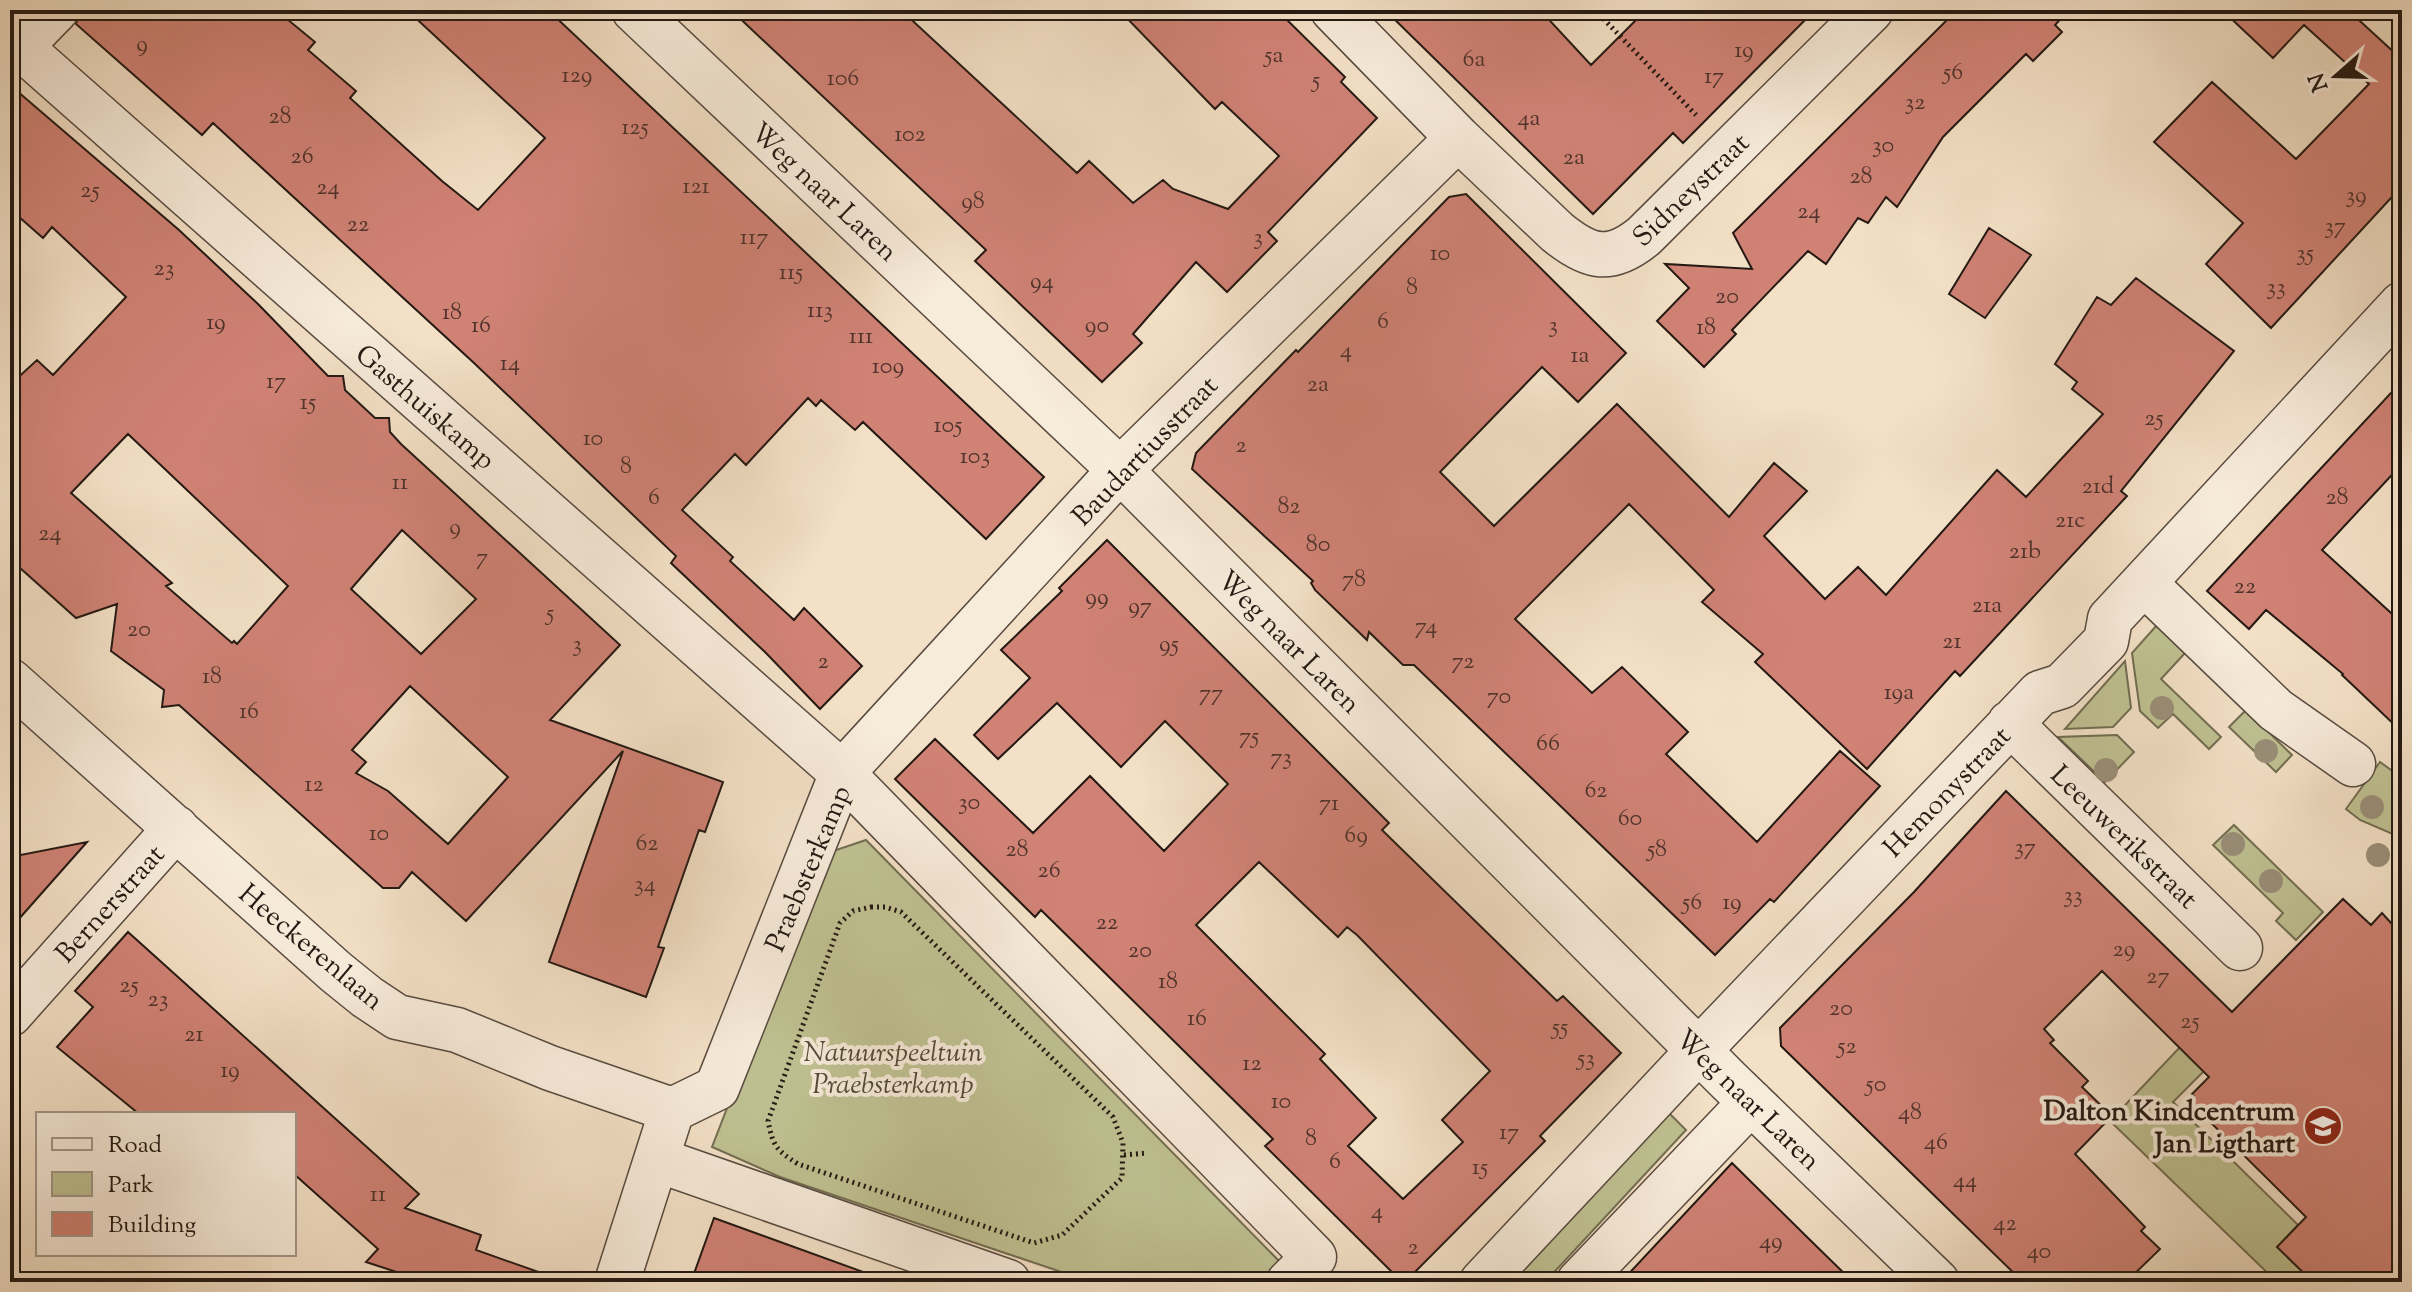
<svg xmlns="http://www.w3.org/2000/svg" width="2412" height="1292" viewBox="0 0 2412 1292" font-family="'Sorts Mill Goudy',serif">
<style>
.green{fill:#bfc192;stroke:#726d52;stroke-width:2}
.building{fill:#d08275;stroke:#241913;stroke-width:2;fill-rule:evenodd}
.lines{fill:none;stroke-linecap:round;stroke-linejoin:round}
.minor-casing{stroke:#584b40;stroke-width:47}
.path{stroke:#241913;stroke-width:5;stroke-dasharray:2 4;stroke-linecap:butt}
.minor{stroke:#f7ebda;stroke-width:44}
.tree{fill:#9a8e78}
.labels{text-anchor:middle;stroke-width:8;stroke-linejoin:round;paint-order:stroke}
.number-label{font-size:24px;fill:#4f332c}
.street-label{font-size:28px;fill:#241913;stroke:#f7ebda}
.park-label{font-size:28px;font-style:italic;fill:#524b39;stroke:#f7ebda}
.poi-label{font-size:28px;font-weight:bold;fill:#241913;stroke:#f7ebda;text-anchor:end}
</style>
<rect width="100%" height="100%" fill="#f3e0c6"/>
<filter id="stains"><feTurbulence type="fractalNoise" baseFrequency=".0025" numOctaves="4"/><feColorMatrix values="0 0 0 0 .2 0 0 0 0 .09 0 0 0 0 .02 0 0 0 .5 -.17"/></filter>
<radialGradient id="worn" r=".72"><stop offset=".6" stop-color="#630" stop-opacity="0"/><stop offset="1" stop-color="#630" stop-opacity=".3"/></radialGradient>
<path class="green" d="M 2157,625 L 2186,652 L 2161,679 L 2221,737 L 2209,749 L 2173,714 L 2158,728 L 2140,711 L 2132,653 Z
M 2125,661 L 2131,708 L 2113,727 L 2065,729 Z
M 2246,710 L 2292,755 L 2276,772 L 2229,727 Z
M 2117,735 L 2134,752 L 2105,782 L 2058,737 Z
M 2380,762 L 2402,778 L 2402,838 L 2360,820 L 2346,809 Z
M 2234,825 L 2323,912 L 2296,940 L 2276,921 L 2283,913 L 2213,845 Z
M 866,840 L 1282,1264 L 1261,1282 L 1091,1282 L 780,1177 L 712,1147 L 769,1000 L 833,851 Z
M 2200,1026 L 2225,1050 L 2173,1102 L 2298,1225 L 2277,1247 L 2313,1282 L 2277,1282 L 2110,1121 Z
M 1663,1107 L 1686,1130 L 1545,1282 L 1501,1282 Z"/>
<path class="building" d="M 80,10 L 276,10 L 315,42 L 308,50 L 356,91 L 350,98 L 442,181 L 478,210 L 545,138 L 407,10 L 548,10 L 1044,477 L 986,539 L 863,422 L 855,430 L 821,400 L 816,406 L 808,398 L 746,465 L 735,454 L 682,510 L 733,557 L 730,561 L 794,620 L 804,608 L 862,666 L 820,709 L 765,652 L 671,563 L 676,556 L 474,363 L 213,123 L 202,135 L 76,24 Z
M 731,10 L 901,10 L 1077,173 L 1089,161 L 1133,203 L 1163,180 L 1173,189 L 1228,209 L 1279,156 L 1222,102 L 1215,109 L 1119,10 L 1277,10 L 1345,77 L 1341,82 L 1377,118 L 1268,232 L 1277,241 L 1227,292 L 1196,262 L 1133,334 L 1142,343 L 1102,382 L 975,261 L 986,250 Z
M 1385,10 L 1540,10 L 1591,65 L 1646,10 L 1815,10 L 1683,143 L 1673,133 L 1593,214 Z
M 1957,10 L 2069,10 L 2055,25 L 2062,32 L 2033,61 L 2026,54 L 1943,137 L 1897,207 L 1886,197 L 1868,223 L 1858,218 L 1826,264 L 1808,251 L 1732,330 L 1736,334 L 1704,367 L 1657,321 L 1689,288 L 1665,264 L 1752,269 L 1733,233 Z
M 2222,10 L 2348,10 L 2397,55 L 2402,50 L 2402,186 L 2271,328 L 2206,264 L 2243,223 L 2154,142 L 2212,82 L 2296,159 L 2369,84 L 2304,25 L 2273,58 Z
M 10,85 L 179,230 L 258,304 L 328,376 L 343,376 L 345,390 L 375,418 L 389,418 L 390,432 L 401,444 L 620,645 L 550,720 L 723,782 L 705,832 L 699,830 L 658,947 L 664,948 L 646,997 L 549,962 L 623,751 L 466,921 L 412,872 L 399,888 L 383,888 L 179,705 L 162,707 L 164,690 L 111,651 L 117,604 L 76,618 L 10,559 L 10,385 L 37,360 L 53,375 L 126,297 L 52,227 L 43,238 L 10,209 ZM 128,434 L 288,586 L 237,644 L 234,641 L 232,643 L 166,586 L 172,583 L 71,493 ZM 402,530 L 476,599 L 421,654 L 351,589 ZM 410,686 L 508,777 L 448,844 L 388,791 L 356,773 L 366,762 L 352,750 Z
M 1466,194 L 1626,353 L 1578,402 L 1542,367 L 1440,472 L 1494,526 L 1617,404 L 1729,517 L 1774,463 L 1807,491 L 1764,536 L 1825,599 L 1858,567 L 1886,595 L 1997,470 L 2026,497 L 2103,414 L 2072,389 L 2077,382 L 2055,364 L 2097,297 L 2111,305 L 2136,278 L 2234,351 L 2121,491 L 2127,496 L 1960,676 L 1955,671 L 1867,769 L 1755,662 L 1763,654 L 1702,602 L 1714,590 L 1629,504 L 1515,619 L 1592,693 L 1622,667 L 1688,732 L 1666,754 L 1757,842 L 1840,751 L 1880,786 L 1774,902 L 1770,899 L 1715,955 L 1414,665 L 1403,665 L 1369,632 L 1367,640 L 1315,590 L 1311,583 L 1313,581 L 1192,469 L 1196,453 L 1296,350 L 1298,352 L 1449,197 Z
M 1989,228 L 2031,255 L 1985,318 L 1949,294 Z
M 2402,381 L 2402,464 L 2322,550 L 2402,623 L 2402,732 L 2342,675 L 2343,674 L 2266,610 L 2249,629 L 2207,591 Z
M 1107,540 L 1389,823 L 1382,830 L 1557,1001 L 1563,996 L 1621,1053 L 1540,1136 L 1545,1141 L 1405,1282 L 1402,1282 L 1265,1146 L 1273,1139 L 1098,966 L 1041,910 L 1035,917 L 895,779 L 935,739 L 1033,833 L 1090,776 L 1164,851 L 1228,784 L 1165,721 L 1121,767 L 1057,703 L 998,759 L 974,735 L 1030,678 L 1001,650 L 1062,591 L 1059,588 ZM 1259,862 L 1338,937 L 1347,927 L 1357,935 L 1490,1071 L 1442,1120 L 1463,1142 L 1403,1199 L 1348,1146 L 1376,1118 L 1320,1059 L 1325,1054 L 1196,925 Z
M 2006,791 L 2232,1012 L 2343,899 L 2371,925 L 2382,913 L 2402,935 L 2402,1282 L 2313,1282 L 2277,1247 L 2306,1217 L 2189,1101 L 2194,1096 L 2192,1094 L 2209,1077 L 2102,971 L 2044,1029 L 2054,1040 L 2050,1043 L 2088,1081 L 2082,1087 L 2112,1116 L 2075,1154 L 2145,1227 L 2141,1231 L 2160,1249 L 2126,1282 L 2023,1282 L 1781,1046 L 1780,1028 L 1914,892 Z
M 87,842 L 10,929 L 10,857 Z
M 128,932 L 419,1194 L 405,1208 L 481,1235 L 476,1250 L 550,1276 L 549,1282 L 427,1282 L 366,1262 L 378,1249 L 294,1174 L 294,1114 L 139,1114 L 57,1047 L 93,1007 L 75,991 Z
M 1732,1163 L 1806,1236 L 1853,1282 L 1621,1282 Z
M 714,1218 L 877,1277 L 876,1282 L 691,1282 Z"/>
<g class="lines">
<defs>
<path id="minor" d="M 634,10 L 1120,470 L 1728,1080 L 1937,1282
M 1333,10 L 1458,138 L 1557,232 C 1590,259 1611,263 1644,236 L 1871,10
M 10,38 L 842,773 L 1120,470 L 1458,138
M 20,47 L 56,10
M 2144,583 L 2276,710 L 2353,764
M 10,681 L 336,972 L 367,997 L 397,1017 L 457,1030 L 550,1068 L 672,1110
M 2010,723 L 2240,948
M 10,1014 L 176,828
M 658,1160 L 1008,1282
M 617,1282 L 672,1110 L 717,1088 L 842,773 L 1314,1257 L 1289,1282
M 1482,1282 L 1699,1050 L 2040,693 L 2062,686 L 2106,641 L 2110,619 L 2402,304
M 1579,1282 L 1751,1102"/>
</defs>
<use href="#minor" class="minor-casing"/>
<path class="path" d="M 1595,10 L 1696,115
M 871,907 L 885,907 L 901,912 L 1113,1117 L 1123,1143 L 1122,1178 L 1062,1235 L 1034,1243 L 798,1164 C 776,1150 773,1146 768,1121 L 840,923 L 853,911 Z
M 1124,1155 L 1147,1153"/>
<use href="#minor" class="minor"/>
</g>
<g class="tree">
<circle cx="2162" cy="708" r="12"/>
<circle cx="2266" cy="751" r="12"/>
<circle cx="2106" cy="770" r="12"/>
<circle cx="2372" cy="807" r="12"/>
<circle cx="2233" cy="844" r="12"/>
<circle cx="2378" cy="855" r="12"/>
<circle cx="2271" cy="881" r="12"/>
</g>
<defs>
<symbol id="school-disc" viewBox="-11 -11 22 22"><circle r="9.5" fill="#8f2418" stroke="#f7ebda"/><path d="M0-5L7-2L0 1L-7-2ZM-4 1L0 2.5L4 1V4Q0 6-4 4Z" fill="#fff"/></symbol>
</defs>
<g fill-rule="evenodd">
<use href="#school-disc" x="2301" y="1104" width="44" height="44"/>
</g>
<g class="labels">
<g class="number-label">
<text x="142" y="51">9</text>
<text x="1744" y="57">19</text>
<text x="1274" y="62">5a</text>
<text x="1474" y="66">6a</text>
<text x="1953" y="79">56</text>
<text x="577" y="82">129</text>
<text x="1714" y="83">17</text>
<text x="843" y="85">106</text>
<text x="1316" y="87">5</text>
<text x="1915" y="109">32</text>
<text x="280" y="123">28</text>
<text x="1529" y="125">4a</text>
<text x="635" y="134">125</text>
<text x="910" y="141">102</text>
<text x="1883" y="152">30</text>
<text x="302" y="163">26</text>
<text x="1574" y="164">2a</text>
<text x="1861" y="183">28</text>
<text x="696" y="193">121</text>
<text x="328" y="194">24</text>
<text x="90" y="197">25</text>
<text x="2356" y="202">39</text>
<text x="973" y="208">98</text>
<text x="1809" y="218">24</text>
<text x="358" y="231">22</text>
<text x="2335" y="233">37</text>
<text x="754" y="244">117</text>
<text x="1258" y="244">3</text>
<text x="1440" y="260">10</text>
<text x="2305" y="260">35</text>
<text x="164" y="275">23</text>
<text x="791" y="279">115</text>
<text x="1042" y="288">94</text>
<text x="1412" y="294">8</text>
<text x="2276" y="294">33</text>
<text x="1727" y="303">20</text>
<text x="820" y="317">113</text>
<text x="452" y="319">18</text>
<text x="1383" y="328">6</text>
<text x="216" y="329">19</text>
<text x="481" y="332">16</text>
<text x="1097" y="332">90</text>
<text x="1553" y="332">3</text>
<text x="1706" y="334">18</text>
<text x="861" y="343">111</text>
<text x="1346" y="357">4</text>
<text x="1580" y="362">1a</text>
<text x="510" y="370">14</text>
<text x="888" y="373">109</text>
<text x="276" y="388">17</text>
<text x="1318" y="391">2a</text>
<text x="308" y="409">15</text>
<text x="2154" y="425">25</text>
<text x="948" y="432">105</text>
<text x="593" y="445">10</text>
<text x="1241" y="452">2</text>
<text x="975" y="463">103</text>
<text x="626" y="473">8</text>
<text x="400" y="489">11</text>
<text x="2098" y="493">21d</text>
<text x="654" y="504">6</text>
<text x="2337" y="504">28</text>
<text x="1289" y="513">82</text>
<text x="2070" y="527">21c</text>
<text x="455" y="534">9</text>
<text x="50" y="540">24</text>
<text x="1318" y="551">80</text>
<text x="2025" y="558">21b</text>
<text x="482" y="564">7</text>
<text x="1354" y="586">78</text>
<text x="2245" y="593">22</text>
<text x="1097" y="604">99</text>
<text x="1987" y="612">21a</text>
<text x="1140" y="613">97</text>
<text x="550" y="620">5</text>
<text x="1426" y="633">74</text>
<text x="139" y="636">20</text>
<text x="1952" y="648">21</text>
<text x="577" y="651">3</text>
<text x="1169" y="651">95</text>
<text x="823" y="668">2</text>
<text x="1463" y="668">72</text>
<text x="212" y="683">18</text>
<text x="1899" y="699">19a</text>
<text x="1211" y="700">77</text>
<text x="1499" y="703">70</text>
<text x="249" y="718">16</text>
<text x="1249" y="743">75</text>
<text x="1548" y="750">66</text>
<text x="1281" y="764">73</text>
<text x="314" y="791">12</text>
<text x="1596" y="797">62</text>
<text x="969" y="809">30</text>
<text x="1329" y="810">71</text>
<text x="1630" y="825">60</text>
<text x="379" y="840">10</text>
<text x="1356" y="842">69</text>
<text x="647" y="850">62</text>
<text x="2025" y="854">37</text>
<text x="1017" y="856">28</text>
<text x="1657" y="856">58</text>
<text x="1049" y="877">26</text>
<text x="645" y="891">34</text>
<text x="2073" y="902">33</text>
<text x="1692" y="909">56</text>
<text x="1732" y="909">19</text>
<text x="1107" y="929">22</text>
<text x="2124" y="956">29</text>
<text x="1140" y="957">20</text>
<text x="2158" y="983">27</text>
<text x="1168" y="988">18</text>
<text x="129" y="992">25</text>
<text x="158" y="1006">23</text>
<text x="1841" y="1015">20</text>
<text x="1197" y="1025">16</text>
<text x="2190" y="1028">25</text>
<text x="1560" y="1034">55</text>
<text x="194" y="1041">21</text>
<text x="1847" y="1053">52</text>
<text x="1586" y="1065">53</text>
<text x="1252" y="1070">12</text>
<text x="230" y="1077">19</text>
<text x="1876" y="1091">50</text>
<text x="1281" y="1108">10</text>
<text x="1910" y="1119">48</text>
<text x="1509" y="1139">17</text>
<text x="1311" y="1145">8</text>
<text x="1936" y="1149">46</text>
<text x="1335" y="1168">6</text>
<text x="1480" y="1174">15</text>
<text x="1965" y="1187">44</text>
<text x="378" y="1201">11</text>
<text x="1377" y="1218">4</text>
<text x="2005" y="1230">42</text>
<text x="1771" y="1248">49</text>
<text x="1413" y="1254">2</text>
<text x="2039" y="1258">40</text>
</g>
<g class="street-label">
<text transform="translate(1690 189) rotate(-44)" y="10">Sidneystraat</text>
<text transform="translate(825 191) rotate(43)" y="10">Weg naar Laren</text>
<text transform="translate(426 406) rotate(41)" y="10">Gasthuiskamp</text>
<text transform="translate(1144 450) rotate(-46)" y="10">Baudartiusstraat</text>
<text transform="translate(1290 641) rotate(45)" y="10">Weg naar Laren</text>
<text transform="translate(1946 791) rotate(-46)" y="10">Hemonystraat</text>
<text transform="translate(2125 836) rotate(44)" y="10">Leeuwerikstraat</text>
<text transform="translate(807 868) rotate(-67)" y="10">Praebsterkamp</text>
<text transform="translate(109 903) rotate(-48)" y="10">Bernerstraat</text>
<text transform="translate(312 946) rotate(40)" y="10">Heeckerenlaan</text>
<text transform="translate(1749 1099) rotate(44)" y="10">Weg naar Laren</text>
</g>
<g class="park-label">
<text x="893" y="1061">Natuurspeeltuin<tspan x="893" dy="32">Praebsterkamp</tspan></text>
</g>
<g class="poi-label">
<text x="2295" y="1120">Dalton Kindcentrum<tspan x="2295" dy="32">Jan Ligthart</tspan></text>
</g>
</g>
<rect width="2412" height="1292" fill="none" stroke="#f3e0c6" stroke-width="40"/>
<rect x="12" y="12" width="2388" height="1268" fill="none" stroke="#241913" stroke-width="4"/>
<rect x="20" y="20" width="2372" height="1252" fill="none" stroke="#241913" stroke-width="2"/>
<rect x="36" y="1112" width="260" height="144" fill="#f7ebda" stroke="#a3978a" stroke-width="2"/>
<rect x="52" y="1138" width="40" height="12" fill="#f7ebda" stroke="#a3978a" stroke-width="2"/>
<text x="108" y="1152" font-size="24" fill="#241913">Road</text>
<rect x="52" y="1172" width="40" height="24" fill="#bfc192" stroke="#a3978a" stroke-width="2"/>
<text x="108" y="1192" font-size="24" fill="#241913">Park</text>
<rect x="52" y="1212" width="40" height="24" fill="#d08275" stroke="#a3978a" stroke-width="2"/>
<text x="108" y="1232" font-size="24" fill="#241913">Building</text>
<g transform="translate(2336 76) rotate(250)" stroke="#f7ebda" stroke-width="6" paint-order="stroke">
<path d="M0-6L14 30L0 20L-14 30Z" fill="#241913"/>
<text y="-12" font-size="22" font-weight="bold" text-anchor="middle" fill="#241913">N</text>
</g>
<rect width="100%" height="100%" filter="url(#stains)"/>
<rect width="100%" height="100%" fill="url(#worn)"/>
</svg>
